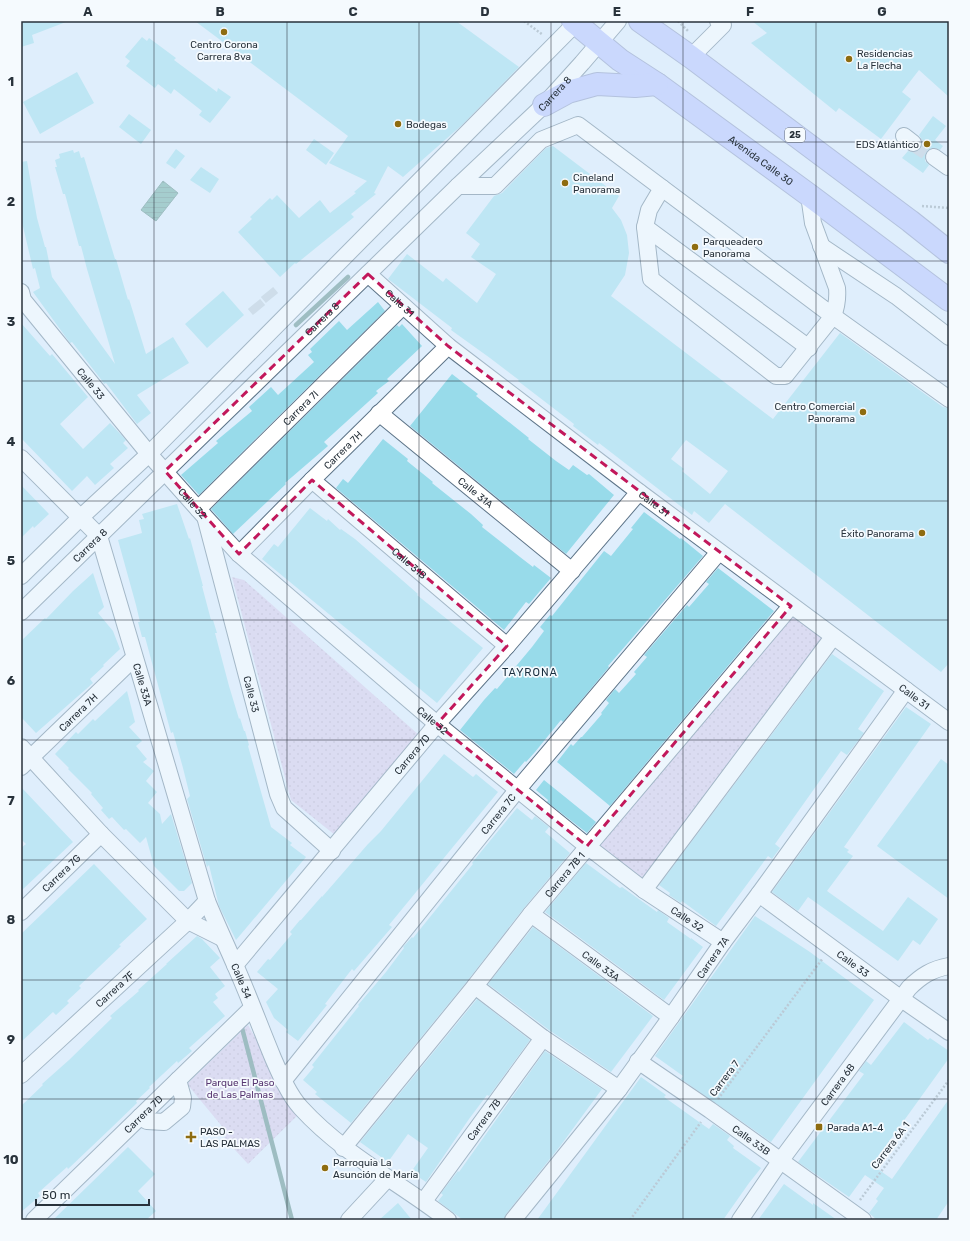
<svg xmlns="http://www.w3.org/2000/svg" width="970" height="1241" viewBox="0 0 970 1241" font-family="Rubik,sans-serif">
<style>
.park{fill:url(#park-dots)}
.water{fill:url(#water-rules);stroke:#50827c}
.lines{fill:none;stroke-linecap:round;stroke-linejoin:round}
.stream{stroke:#50827c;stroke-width:4.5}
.building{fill:#98dbea;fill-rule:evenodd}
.minor-tunnel{stroke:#bac8d5;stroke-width:16;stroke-dasharray:16 8;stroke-linecap:butt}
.minor-casing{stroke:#5d7488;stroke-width:18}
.highway-casing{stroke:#818cba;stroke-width:24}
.path{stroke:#909da9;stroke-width:2.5;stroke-dasharray:2 2;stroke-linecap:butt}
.minor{stroke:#fff;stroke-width:16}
.highway{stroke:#b1bcff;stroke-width:22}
.marked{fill:none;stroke:#c2185b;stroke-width:3;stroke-dasharray:8 5;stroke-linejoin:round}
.grid{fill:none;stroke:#28323b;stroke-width:1;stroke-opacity:0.55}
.poi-dot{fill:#8e6c10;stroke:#f5fafe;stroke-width:1.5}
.labels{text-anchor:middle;stroke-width:3.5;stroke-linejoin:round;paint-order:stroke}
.shield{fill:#f5fafe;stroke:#666e76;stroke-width:1}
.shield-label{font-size:9px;font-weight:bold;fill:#28323b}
.poi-label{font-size:10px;fill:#28323b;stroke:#f5fafe;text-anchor:start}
.street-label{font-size:10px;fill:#28323b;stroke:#f5fafe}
.park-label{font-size:10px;fill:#583771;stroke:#f5fafe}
.neighbourhood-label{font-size:11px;letter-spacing:1px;fill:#172c3d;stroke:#f5fafe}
.neatline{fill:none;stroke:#28323b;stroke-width:1.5}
.grid-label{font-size:13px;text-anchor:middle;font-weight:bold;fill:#28323b}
</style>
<defs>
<pattern id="park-dots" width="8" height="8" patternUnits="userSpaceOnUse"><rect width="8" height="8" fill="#d7c5e7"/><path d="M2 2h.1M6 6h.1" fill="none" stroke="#b9aac7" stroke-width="1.8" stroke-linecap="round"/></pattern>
<pattern id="water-rules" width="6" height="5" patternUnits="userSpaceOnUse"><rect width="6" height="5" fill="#61a498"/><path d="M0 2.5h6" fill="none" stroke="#50867d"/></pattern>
</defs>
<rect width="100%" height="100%" fill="#dfeefc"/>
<path class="park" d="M 232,577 L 244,580 L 420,736 L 335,835 L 291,800 Z
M 791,615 L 827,638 L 642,881 L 591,849 Z
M 248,1025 L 299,1114 L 248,1164 L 224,1138 L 226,1136 L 223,1132 L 225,1130 L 187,1084 Z"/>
<path class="water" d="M 163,181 L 178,193 L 156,221 L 141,210 Z"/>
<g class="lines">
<path class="stream" d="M 296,325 L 348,277
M 241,1024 L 292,1220"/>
</g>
<path class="building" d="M 21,21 L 65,21 L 66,22 L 32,35 L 34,43 L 21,47 Z
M 195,21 L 456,21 L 519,67 L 462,125 L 403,177 L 388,166 L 374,193 L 376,194 L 351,214 L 354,217 L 296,264 L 295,263 L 280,277 L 238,232 L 252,219 L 250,217 L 270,198 L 272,200 L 277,195 L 299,218 L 320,200 L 330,213 L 356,193 L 354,192 L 367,181 L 329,163 L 348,136 Z
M 752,21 L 949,21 L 949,97 L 919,70 L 902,92 L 911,99 L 881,139 L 839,108 L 836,112 L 751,43 L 767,33 Z
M 142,37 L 147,41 L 149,38 L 176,58 L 174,60 L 217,92 L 218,88 L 231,97 L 210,123 L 199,115 L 202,111 L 174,89 L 171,94 L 158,84 L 155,88 L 126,66 L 130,61 L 125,57 Z
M 77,72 L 94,103 L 40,134 L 23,102 Z
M 129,114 L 151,130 L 141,144 L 119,127 Z
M 933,116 L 946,126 L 935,140 L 943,146 L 940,150 L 935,148 L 930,149 L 927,151 L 925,156 L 925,161 L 929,165 L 923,173 L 902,158 L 908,151 L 911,152 L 916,152 L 921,148 L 922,145 L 922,140 L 919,135 Z
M 314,139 L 334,153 L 326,165 L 306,150 Z
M 553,146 L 619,196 L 612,208 L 621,220 L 627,235 L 629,253 L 625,275 L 611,296 L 773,419 L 840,333 L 943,407 L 949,408 L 949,663 L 941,672 L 725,504 L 709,523 L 694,511 L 692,515 L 599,443 L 598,445 L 573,426 L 574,424 L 518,381 L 519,380 L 490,358 L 451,330 L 452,328 L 388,279 L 407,254 L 443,282 L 446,278 L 477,303 L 496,274 L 471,257 L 480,244 L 466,233 L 494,196 L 502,193 L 546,148 ZM 686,440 L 728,471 L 710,494 L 682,471 L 684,469 L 671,459 Z
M 176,149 L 185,156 L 175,169 L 166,163 Z
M 73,150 L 74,153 L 79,151 L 81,158 L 84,157 L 115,259 L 116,259 L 128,300 L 129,299 L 146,354 L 173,337 L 189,363 L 137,395 L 151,413 L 137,424 L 106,383 L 104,384 L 103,382 L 72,342 L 70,343 L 33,292 L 40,288 L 35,268 L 33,269 L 21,218 L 21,162 L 27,161 L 37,218 L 45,247 L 46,247 L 52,277 L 115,364 L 87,269 L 81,246 L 79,246 L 65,194 L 63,194 L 55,167 L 57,167 L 55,160 L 60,158 L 59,154 Z
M 201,167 L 219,179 L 210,193 L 190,180 Z
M 223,291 L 244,315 L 207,348 L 185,324 Z
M 378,302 L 385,311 L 199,495 L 181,475 L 218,443 L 216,441 L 252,411 L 249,407 L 271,387 L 278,395 L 314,362 L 308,355 L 312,352 L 310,349 L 339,321 L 347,330 Z
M 21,323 L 50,356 L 52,354 L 88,397 L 60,424 L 83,449 L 110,423 L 126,440 L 123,443 L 128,448 L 110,464 L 114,468 L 95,485 L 87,476 L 72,491 L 21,438 Z
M 402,324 L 422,346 L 387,379 L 389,381 L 376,391 L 378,393 L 324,442 L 328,446 L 285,483 L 286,484 L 233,534 L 211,509 L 397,325 L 399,327 Z
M 452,374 L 478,394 L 476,396 L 529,438 L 528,439 L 556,461 L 569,470 L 573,465 L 587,475 L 589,474 L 614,495 L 566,554 L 410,426 Z
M 383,439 L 408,459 L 407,461 L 433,482 L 432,483 L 471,514 L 483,525 L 482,527 L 520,557 L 533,567 L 534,565 L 551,578 L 529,604 L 526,602 L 504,630 L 336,488 L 343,479 L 348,483 Z
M 21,485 L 49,514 L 34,528 L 33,526 L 21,538 Z
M 177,504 L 189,539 L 190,538 L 203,586 L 202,586 L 211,620 L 213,620 L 217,633 L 215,633 L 229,686 L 239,719 L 240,718 L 244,731 L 245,731 L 249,745 L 248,746 L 271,827 L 292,843 L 290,845 L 306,857 L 236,940 L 219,906 L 209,865 L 207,867 L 187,799 L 190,796 L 183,768 L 173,732 L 171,733 L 145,637 L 142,637 L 138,622 L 140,622 L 136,605 L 118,540 L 142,533 L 139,520 L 144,519 L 142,514 Z
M 310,508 L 327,521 L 328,519 L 340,530 L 341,529 L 355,539 L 418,594 L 417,595 L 483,648 L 437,703 L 262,559 L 274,544 L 278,547 Z
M 644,512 L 680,539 L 681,538 L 703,556 L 608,666 L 609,667 L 563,722 L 561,720 L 535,752 L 526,762 L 525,761 L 514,774 L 460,730 L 484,700 L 495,688 L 497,689 L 532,647 L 544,631 L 540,627 L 550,615 L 552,616 L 604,551 L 611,556 L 633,529 L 631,528 Z
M 718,568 L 774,611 L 610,806 L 557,762 L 571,744 L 573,746 L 581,737 L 582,737 L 602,714 L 601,713 L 609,703 L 606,700 L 615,689 L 619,693 L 636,674 L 634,672 L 647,657 L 644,655 L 687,605 L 689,607 L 709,584 L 706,582 Z
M 93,573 L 104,607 L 98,613 L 113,631 L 120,649 L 103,665 L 104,666 L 90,679 L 93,683 L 36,733 L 21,717 L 21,641 L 45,618 L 46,619 L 73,591 Z
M 832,654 L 884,691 L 858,729 L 864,733 L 847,755 L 841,751 L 775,844 L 780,848 L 772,859 L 768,856 L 716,926 L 682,901 L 681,903 L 669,895 L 670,893 L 659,885 Z
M 127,691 L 135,722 L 129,727 L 142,741 L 136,746 L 147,759 L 143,762 L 154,771 L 146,781 L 157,792 L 148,803 L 160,814 L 162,824 L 171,814 L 192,883 L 184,891 L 179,891 L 154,866 L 146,837 L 140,843 L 126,829 L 124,830 L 112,817 L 109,819 L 101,810 L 103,808 L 91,794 L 92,793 L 68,769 L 69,768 L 55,754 L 76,732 L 78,734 L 93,719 L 95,721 Z
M 906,707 L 931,724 L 844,847 L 849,850 L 847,852 L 853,856 L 827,891 L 883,931 L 908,897 L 938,919 L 920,945 L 913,940 L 898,961 L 808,897 L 798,911 L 772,892 Z
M 444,754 L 473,777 L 476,774 L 498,792 L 389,925 L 392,927 L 354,971 L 352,969 L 325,1004 L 327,1005 L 298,1041 L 286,1032 L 288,1030 L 274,1018 L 266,1002 L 278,989 L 257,972 L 268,959 L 270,960 L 292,934 L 290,932 L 300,920 L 301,920 L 322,896 L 322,897 L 368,844 L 381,831 Z
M 941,759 L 949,765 L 949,899 L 877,846 Z
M 544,780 L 596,822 L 587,833 L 547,802 L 548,800 L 536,790 Z
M 21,787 L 73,842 L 21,891 L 21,848 L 26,844 L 21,839 Z
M 517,808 L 532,820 L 535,816 L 549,827 L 545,832 L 570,853 L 524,908 L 468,980 L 351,1123 L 315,1094 L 317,1092 L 303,1080 L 314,1067 L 312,1065 L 359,1006 L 358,1005 L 386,972 L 404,948 L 403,947 L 412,937 L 413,938 L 473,864 L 472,863 L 480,853 Z
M 586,863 L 620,888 L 622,887 L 657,912 L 658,910 L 669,918 L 667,922 L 691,939 L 691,938 L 703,947 L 664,1000 L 545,912 Z
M 94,864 L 147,919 L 119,945 L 121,946 L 79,986 L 81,988 L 67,1001 L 69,1003 L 56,1015 L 53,1012 L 21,1042 L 21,934 Z
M 755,916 L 810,952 L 874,1000 L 771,1142 L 681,1079 L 683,1076 L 655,1056 Z
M 533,927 L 653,1016 L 611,1072 L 549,1030 L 488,984 Z
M 197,936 L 202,939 L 220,958 L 210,967 L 225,986 L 215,994 L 218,998 L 213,1002 L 225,1016 L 189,1048 L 192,1051 L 178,1063 L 177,1061 L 149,1087 L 150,1088 L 136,1101 L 137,1103 L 109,1130 L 68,1169 L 67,1167 L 38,1193 L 40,1196 L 21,1212 L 21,1106 L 43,1085 L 42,1084 L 69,1060 L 112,1018 L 110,1016 L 139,991 L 138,990 L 167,964 L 166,964 Z
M 477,999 L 530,1040 L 489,1096 L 487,1095 L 469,1119 L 426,1182 L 411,1172 L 428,1148 L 408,1134 L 388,1162 L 360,1142 Z
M 904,1022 L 928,1040 L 930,1038 L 949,1051 L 949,1058 L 872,1165 L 892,1179 L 949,1099 L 949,1201 L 936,1220 L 877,1220 L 869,1213 L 878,1201 L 876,1199 L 884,1188 L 865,1175 L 849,1197 L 798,1162 L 864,1074 L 859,1071 L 866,1061 L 871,1065 Z
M 545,1051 L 602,1089 L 561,1145 L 506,1214 L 504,1220 L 463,1220 L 438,1201 L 443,1195 L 441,1193 L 458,1171 L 459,1172 Z
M 641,1077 L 666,1095 L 664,1097 L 709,1129 L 713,1124 L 730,1136 L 727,1140 L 734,1146 L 733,1148 L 761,1168 L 749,1183 L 723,1220 L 537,1220 Z
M 128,1147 L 155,1174 L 138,1191 L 156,1211 L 146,1220 L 53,1220 Z
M 784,1184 L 813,1205 L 813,1203 L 837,1220 L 758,1220 Z
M 398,1203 L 412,1220 L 379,1220 Z"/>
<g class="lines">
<path class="minor-tunnel" d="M 913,143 L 934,157
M 267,292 L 272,298
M 254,304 L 259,310"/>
<defs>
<g id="minor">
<path d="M 691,57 L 723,25 L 718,21"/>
<path d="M 904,136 L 913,143"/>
<path d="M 934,157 L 948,167"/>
<path d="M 458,186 L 495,186 L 541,140 L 578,125 L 662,188 L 649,210 L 645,227 L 651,279 L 776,376 L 785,376 L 833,316 L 949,399"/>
<path d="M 662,188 L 833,316 C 837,306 838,299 837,288 L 813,223 L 809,195"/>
<path d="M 645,227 L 809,348"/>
<path d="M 821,246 L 896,296 L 949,337"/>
<path id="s1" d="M 368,274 L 448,346 L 639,492 L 949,722"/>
<path id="s2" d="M 21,292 L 23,300 L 149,454 L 206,518 L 239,554 L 437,724 L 587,846 L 644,890 L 723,942"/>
<path id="s3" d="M 379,413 L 572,571"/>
<path id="s4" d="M 21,458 L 99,536 L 207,901 C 216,923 226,944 235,965 C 249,996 260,1027 273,1058 C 280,1074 289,1095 301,1108 C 344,1155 399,1182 448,1220"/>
<path id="s5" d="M 312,480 L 507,646"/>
<path id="s6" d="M 198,509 L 403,306"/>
<path id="s7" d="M 206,520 L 278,794 L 284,808 L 332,851"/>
<path id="s8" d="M 239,554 L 312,480 L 448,346"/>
<path d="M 21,576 L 80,518 L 149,454 L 578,21"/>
<path id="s9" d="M 21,612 L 458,186 L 544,105 L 582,63 L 618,21"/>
<path d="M 21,747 L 101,834 L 188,921 L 222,938"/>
<path id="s10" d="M 21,767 L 134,658"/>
<path d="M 644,890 L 833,637"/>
<path id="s11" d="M 759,894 L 900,998 L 949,1032"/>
<path id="s12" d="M 21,912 L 101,834"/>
<path id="s13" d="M 531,914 L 671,1017"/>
<path id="s14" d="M 235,965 L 437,724 L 507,646 L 639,492"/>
<path d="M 475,986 L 543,1038 L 619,1089"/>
<path id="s15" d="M 638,1061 L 710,1110 L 863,1220"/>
<path id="s16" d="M 21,1075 L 188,921 L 207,901"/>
<path id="s17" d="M 283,1081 L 518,789 L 719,552"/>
<path d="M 140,1117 L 147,1121 L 164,1122 L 182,1107 L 183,1098 L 178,1080"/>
<path id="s18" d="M 343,1148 L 475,986 L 531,914 L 791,606"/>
<path id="s19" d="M 424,1201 L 543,1038"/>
<path id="s20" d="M 34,1220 L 252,1008"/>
<path d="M 349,1220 L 387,1179"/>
<path id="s21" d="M 513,1220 L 619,1089 L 671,1017 L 723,942 L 759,894 L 906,690"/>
<path id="s22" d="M 740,1220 L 781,1160 L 909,988 C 921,976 932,969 949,966"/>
</g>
<g id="highway">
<path id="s23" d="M 573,21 L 620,60 L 657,84 L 809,195 L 949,300"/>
<path d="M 640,21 L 691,57 L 910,221 L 949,252"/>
<path d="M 544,105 L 568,92 L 597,84 L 635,86 L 657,84"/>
</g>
</defs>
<use href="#minor" class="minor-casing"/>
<use href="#highway" class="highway-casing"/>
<path class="path" d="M 524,21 L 543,35
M 678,21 L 689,32
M 922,206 L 949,208
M 718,1099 L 823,958
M 860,1200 L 949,1080
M 630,1220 L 701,1122"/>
<use href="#minor" class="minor"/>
<use href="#highway" class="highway"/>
</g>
<path d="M0 0H970V1241H0ZM 368,274 L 448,346 L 791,606 L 587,846 L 437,724 L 507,646 L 312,480 L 239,554 L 165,471 Z" fill="#dfeefc" fill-opacity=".55" fill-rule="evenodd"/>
<path class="marked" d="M 368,274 L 448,346 L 791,606 L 587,846 L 437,724 L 507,646 L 312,480 L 239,554 L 165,471 Z"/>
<path class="grid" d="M 154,21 L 154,1220M 287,21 L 287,1220M 419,21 L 419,1220M 551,21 L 551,1220M 683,21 L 683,1220M 816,21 L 816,1220M 21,142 L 949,142M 21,261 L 949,261M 21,381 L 949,381M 21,501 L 949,501M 21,620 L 949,620M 21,740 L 949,740M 21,860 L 949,860M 21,980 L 949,980M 21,1099 L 949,1099"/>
<g class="poi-dot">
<circle cx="224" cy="32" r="4"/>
<circle cx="849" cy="59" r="4"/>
<circle cx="398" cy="124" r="4"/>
<circle cx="927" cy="144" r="4"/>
<circle cx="565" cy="183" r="4"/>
<circle cx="695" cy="247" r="4"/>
<circle cx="863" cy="412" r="4"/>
<circle cx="922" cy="533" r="4"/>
<rect x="815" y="1123" width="8" height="8" rx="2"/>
<path d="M189 1131h4v4h4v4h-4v4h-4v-4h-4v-4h4z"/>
<circle cx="325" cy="1168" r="4"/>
</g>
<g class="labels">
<rect class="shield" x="785" y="128" width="20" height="14" rx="3"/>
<g class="shield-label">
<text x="795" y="138">25</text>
</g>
<g class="poi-label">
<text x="224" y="48" text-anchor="middle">Centro Corona<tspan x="224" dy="12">Carrera 8va</tspan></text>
<text x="857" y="57">Residencias<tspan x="857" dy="12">La Flecha</tspan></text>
<text x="406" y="128">Bodegas</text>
<text x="919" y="148" text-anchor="end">EDS Atlántico</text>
<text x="573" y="181">Cineland<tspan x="573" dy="12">Panorama</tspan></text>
<text x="703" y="245">Parqueadero<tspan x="703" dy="12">Panorama</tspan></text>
<text x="855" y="410" text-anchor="end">Centro Comercial<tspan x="855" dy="12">Panorama</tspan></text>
<text x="914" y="537" text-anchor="end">Éxito Panorama</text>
<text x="827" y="1131">Parada A1-4</text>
<text x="200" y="1135">PASO -<tspan x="200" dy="12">LAS PALMAS</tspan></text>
<text x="333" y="1166">Parroquia La<tspan x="333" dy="12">Asunción de María</tspan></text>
</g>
<g class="street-label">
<text dy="4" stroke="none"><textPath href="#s9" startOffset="744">Carrera 8</textPath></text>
<text dy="4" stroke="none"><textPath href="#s23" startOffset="234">Avenida Calle 30</textPath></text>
<text dy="4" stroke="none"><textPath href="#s1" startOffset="43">Calle 31</textPath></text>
<text dy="4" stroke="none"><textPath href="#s9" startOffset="420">Carrera 8</textPath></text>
<text dy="4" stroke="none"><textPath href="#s2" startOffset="116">Calle 33</textPath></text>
<text dy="4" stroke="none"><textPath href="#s6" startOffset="144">Carrera 7I</textPath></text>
<text dy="4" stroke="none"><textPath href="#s8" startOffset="147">Carrera 7H</textPath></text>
<text dy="4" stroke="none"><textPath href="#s3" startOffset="125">Calle 31A</textPath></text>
<text dy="4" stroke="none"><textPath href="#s2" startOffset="273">Calle 32</textPath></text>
<text dy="4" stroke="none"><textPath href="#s1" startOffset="367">Calle 31</textPath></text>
<text dy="4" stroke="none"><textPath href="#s9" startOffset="96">Carrera 8</textPath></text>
<text dy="4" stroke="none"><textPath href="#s5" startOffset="128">Calle 31B</textPath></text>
<text dy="4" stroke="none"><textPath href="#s4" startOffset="265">Calle 33A</textPath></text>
<text dy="4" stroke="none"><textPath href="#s7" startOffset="180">Calle 33</textPath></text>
<text dy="4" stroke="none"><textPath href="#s1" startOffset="691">Calle 31</textPath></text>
<text dy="4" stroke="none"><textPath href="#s10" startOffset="79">Carrera 7H</textPath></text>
<text dy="4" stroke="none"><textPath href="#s2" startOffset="597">Calle 32</textPath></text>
<text dy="4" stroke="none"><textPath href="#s14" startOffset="275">Carrera 7D</textPath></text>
<text dy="4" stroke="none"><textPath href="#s17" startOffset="343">Carrera 7C</textPath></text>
<text dy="4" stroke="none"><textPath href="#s12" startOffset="56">Carrera 7G</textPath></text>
<text dy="4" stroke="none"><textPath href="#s18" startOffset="352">Carrera 7B 1</textPath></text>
<text dy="4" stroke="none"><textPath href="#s2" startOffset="920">Calle 32</textPath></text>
<text dy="4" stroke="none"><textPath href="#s21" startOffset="330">Carrera 7A</textPath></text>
<text dy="4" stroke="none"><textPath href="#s11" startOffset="117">Calle 33</textPath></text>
<text dy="4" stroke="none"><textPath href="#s13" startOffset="87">Calle 33A</textPath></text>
<text dy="4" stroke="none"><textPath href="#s4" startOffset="578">Calle 34</textPath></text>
<text dy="4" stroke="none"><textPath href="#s16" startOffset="127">Carrera 7F</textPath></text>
<text transform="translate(724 1078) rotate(-53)" y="4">Carrera 7</text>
<text dy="4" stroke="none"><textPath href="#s22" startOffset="167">Carrera 6B</textPath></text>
<text dy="4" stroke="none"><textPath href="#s20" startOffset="152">Carrera 7D</textPath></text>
<text dy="4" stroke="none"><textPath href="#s19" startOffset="101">Carrera 7B</textPath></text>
<text dy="4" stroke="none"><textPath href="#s15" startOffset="138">Calle 33B</textPath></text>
<text transform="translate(890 1145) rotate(-53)" y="4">Carrera 6A 1</text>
</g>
<g class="park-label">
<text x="240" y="1086">Parque El Paso<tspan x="240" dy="12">de Las Palmas</tspan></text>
</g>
<g class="neighbourhood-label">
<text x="530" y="676">TAYRONA</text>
</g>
</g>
<rect width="970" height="1241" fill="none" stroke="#f5fafe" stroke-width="44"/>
<path d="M36 1199v6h113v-6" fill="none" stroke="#28323b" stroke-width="2"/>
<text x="42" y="1199" font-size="12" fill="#28323b" stroke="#f5fafe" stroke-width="3" paint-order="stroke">50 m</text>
<rect x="22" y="22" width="926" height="1197" class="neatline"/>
<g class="grid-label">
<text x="88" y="16">A</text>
<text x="220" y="16">B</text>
<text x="353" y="16">C</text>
<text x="485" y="16">D</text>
<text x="617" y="16">E</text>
<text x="750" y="16">F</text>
<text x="882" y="16">G</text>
<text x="11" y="86">1</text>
<text x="11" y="206">2</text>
<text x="11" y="326">3</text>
<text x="11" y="446">4</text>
<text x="11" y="565">5</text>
<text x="11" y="685">6</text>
<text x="11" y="805">7</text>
<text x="11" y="924">8</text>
<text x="11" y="1044">9</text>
<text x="11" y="1164">10</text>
</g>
</svg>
